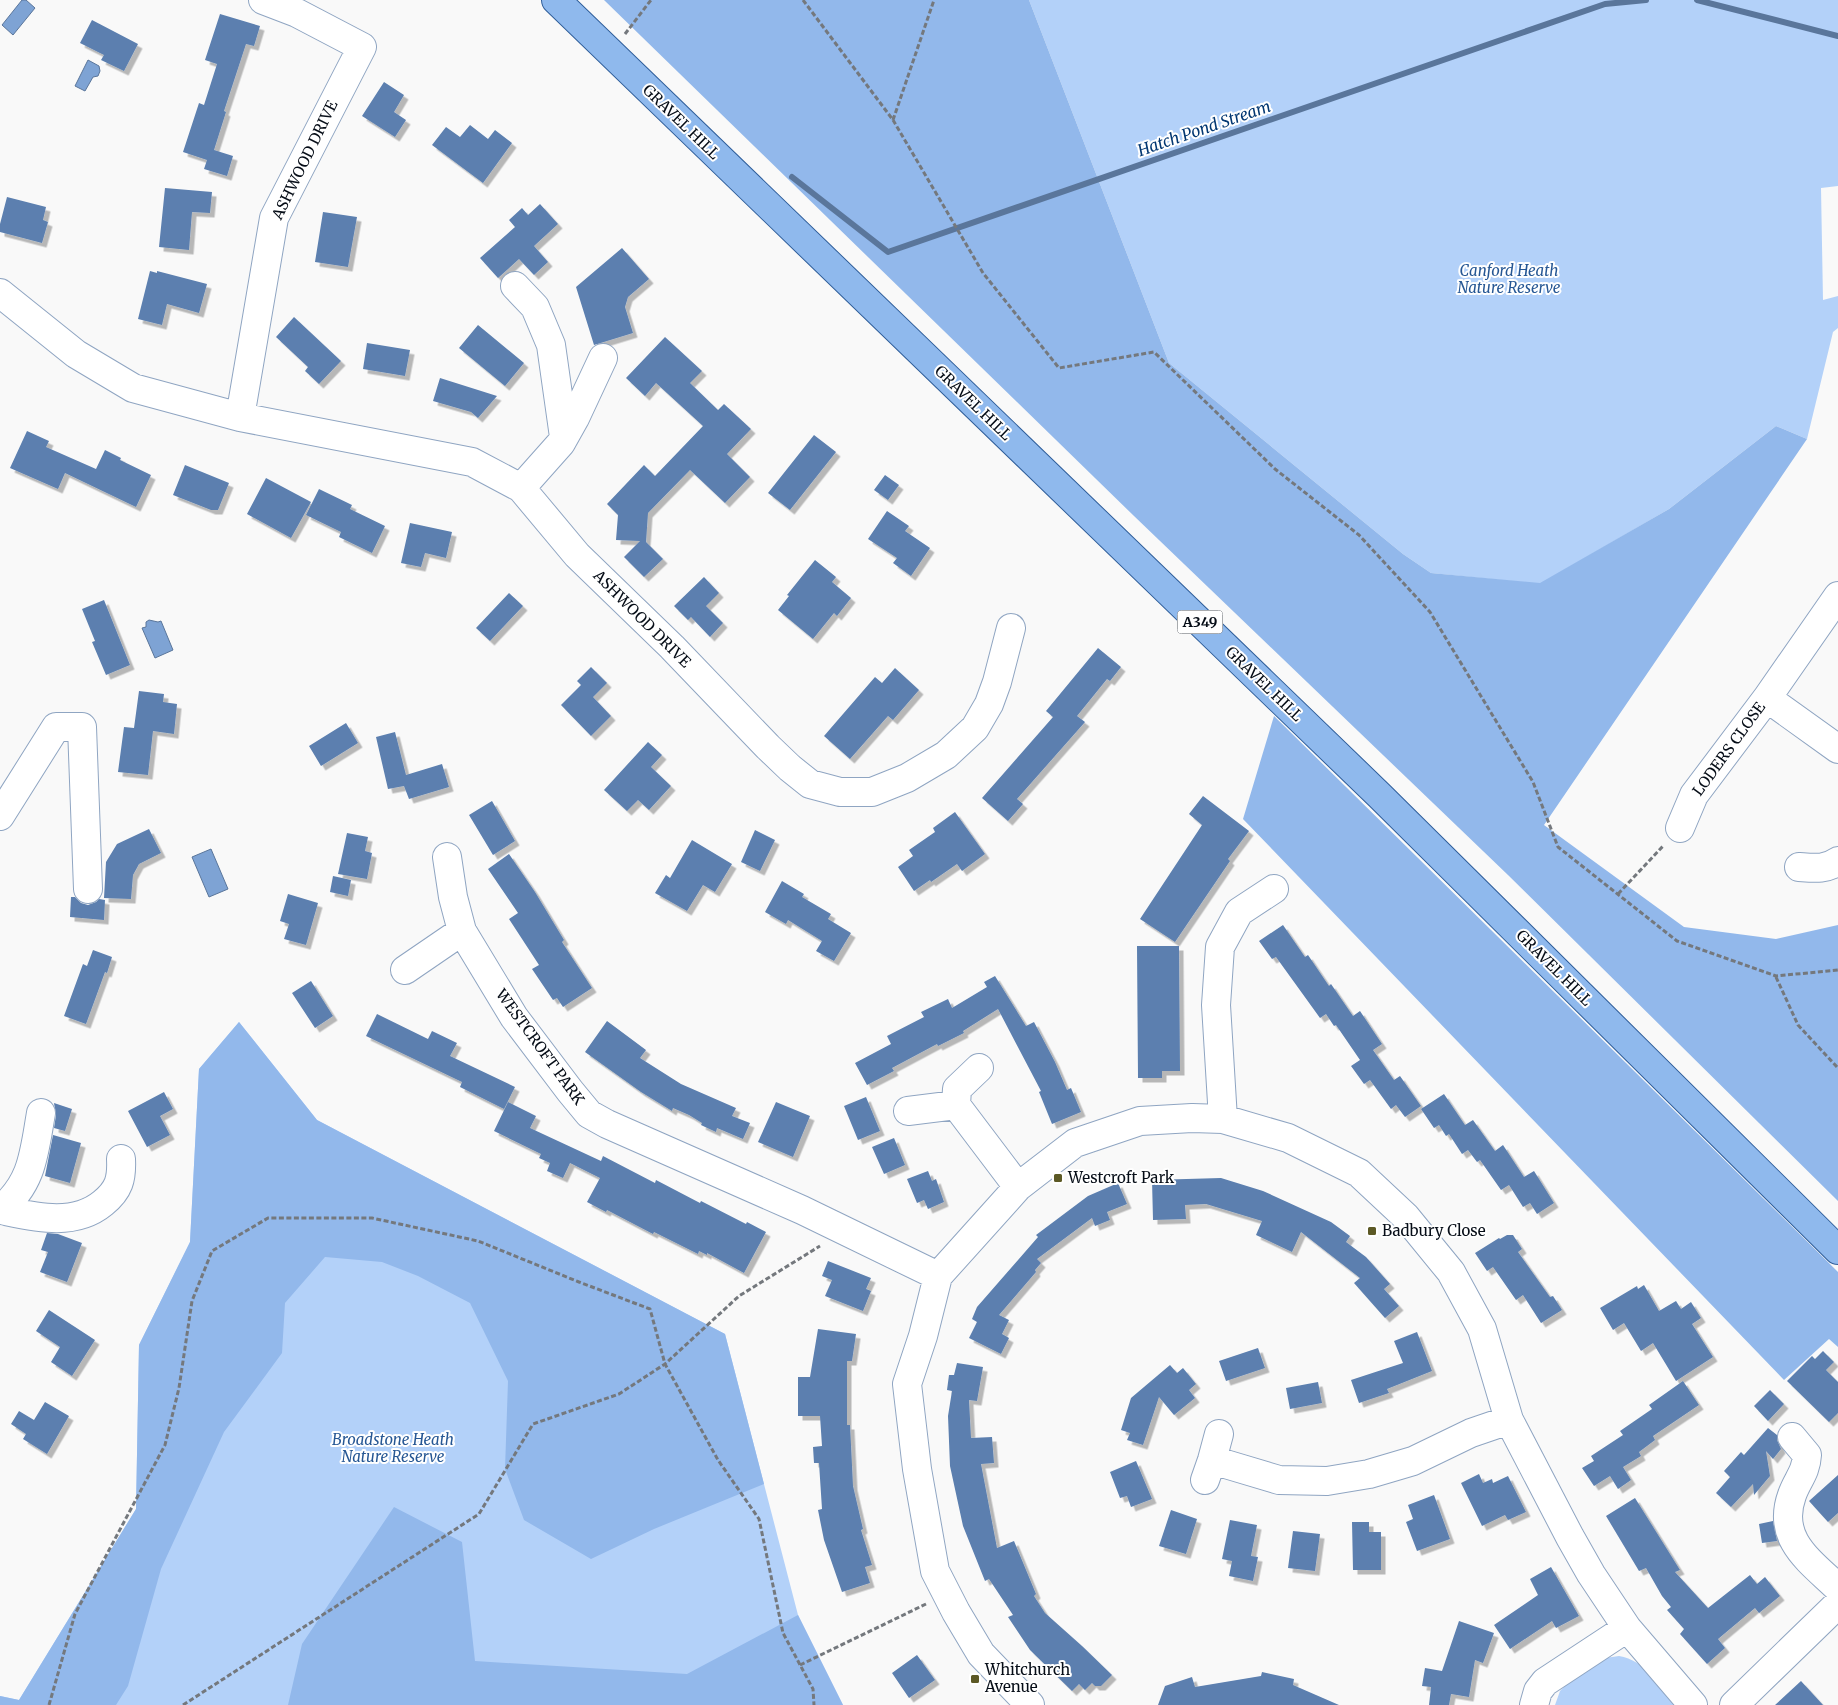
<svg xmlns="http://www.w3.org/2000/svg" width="1838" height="1705" viewBox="0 0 1838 1705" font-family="Merriweather,serif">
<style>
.green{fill:#b3d1f9}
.forest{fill:#92b8eb}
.water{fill:#7ea3d4;stroke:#5a769b}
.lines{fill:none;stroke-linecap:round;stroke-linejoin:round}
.stream{stroke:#5a769b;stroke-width:6}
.building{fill:#5b7faf;filter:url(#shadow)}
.minor-casing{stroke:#8fa5c2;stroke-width:30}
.major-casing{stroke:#2f5e9a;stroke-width:30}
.path{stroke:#74787d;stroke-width:3;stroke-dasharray:5 2.5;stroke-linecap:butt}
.minor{stroke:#fff;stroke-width:28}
.major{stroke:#8fb9ed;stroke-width:28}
.poi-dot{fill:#5c5925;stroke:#fff;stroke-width:2}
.labels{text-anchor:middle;stroke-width:4;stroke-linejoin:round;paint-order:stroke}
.shield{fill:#fff;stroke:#51565d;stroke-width:1}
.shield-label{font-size:14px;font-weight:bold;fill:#060d17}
.street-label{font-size:15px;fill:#060d17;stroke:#fff}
.park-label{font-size:15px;font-style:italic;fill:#265794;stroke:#fff}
.poi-label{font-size:15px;fill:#060d17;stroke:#fff;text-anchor:start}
.water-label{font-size:16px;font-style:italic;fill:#023772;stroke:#fff}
</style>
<defs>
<filter id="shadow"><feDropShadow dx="4.5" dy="4.5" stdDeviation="0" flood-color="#0004"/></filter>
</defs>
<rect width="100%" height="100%" fill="#f9f9f9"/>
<path class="green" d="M 1029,0 L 1838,0 L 1838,186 L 1821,188 L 1823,300 L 1838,296 L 1838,328 L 1833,332 L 1807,439 L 1776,426 L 1669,509 L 1540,584 L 1431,573 L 1403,554 L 1169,363 Z
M 239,1022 L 317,1120 L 725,1334 L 798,1615 L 843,1705 L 0,1705 L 0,1696 L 19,1700 L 136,1509 L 139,1345 L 190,1242 L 199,1069 Z
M 1619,1656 C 1645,1660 1661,1686 1677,1705 L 1555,1705 L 1560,1691 L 1568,1683 L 1605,1658 Z"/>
<path class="forest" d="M 604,0 L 1029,0 L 1169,363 L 1403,554 L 1431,573 L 1540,583 L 1669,509 L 1776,426 L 1807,439 L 1544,825 L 1684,927 L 1776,939 L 1838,925 L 1838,1201 L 1508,875 L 1134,516 Z
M 1274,716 L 1838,1272 L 1838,1347 L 1829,1339 L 1784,1380 L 1243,819 Z
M 239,1022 L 317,1120 L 725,1334 L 764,1484 L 654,1529 L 591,1559 L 524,1520 L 505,1469 L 508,1381 L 470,1303 L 418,1276 L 382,1262 L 325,1257 L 285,1303 L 282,1353 L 224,1432 L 161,1569 L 128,1686 L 116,1705 L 0,1705 L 0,1696 L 19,1700 L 136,1509 L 139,1345 L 190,1242 L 199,1069 Z
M 394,1507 L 462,1542 L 475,1661 L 687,1674 L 798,1615 L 843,1705 L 288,1705 L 302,1644 Z"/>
<path class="water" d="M 22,0 L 26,0 L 35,8 L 13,35 L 2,25 Z
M 88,60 L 99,66 L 100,71 L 98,76 L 93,77 L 85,91 L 75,86 Z
M 149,620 L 158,622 L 161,621 L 173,650 L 155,658 L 142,628 L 146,627 L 146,622 Z
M 211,849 L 228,889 L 209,897 L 192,857 Z"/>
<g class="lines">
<path class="stream" d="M 1697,0 L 1838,36
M 792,177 L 888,252 L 1605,4 L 1646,0"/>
</g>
<path class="building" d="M 220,14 L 260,26 L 254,46 L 246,44 L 224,111 L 226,112 L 214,150 L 233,156 L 227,176 L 204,169 L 207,160 L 183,152 L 199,103 L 204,105 L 217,64 L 205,60 Z
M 92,20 L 138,44 L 124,71 L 101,60 L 104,55 L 80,43 Z
M 384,82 L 404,95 L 394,112 L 406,120 L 395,137 L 362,116 Z
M 470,125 L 488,139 L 495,130 L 512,143 L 483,183 L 432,145 L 446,127 L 460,137 Z
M 165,188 L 212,192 L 210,213 L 192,212 L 189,250 L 159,247 Z
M 7,197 L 46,207 L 43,220 L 48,222 L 42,243 L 0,232 L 0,224 Z
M 540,204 L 558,224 L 534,246 L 548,262 L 534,275 L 519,259 L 498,278 L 480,258 L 515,227 L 509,220 L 522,208 L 528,215 Z
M 323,212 L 357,217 L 348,267 L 315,262 Z
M 622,248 L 649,279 L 628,297 L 625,307 L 633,333 L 594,345 L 576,287 Z
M 150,271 L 157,273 L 157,271 L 207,284 L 199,313 L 167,304 L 162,325 L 138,319 Z
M 294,317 L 341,361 L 319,384 L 305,371 L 308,367 L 276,337 Z
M 478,325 L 524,363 L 505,386 L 459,348 Z
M 665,337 L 702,371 L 690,383 L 718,410 L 724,404 L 751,429 L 727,454 L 750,477 L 725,503 L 690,470 L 648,513 L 646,542 L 663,559 L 644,577 L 624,557 L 640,541 L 616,540 L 618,515 L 607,504 L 644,465 L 655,476 L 703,426 L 656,383 L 645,396 L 626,378 Z
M 367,343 L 410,350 L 405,376 L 363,369 Z
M 440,378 L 497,396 L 478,418 L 471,412 L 433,401 Z
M 27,431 L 49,441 L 46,447 L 96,469 L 105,450 L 121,458 L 120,460 L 151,475 L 136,507 L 65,473 L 58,489 L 10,468 Z
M 814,435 L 836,452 L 790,510 L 768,493 Z
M 185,465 L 229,483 L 218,510 L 211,510 L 173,495 Z
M 885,475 L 899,485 L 888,500 L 874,490 Z
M 266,478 L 311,502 L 291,538 L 247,514 Z
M 319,489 L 352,505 L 350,509 L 385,526 L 372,553 L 339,537 L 341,532 L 306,515 Z
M 887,511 L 909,526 L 905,531 L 930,548 L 911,576 L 893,563 L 897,558 L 868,539 Z
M 410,523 L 452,532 L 446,558 L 425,553 L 421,567 L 401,563 Z
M 815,560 L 836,577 L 832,582 L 851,598 L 837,616 L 834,613 L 813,639 L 778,610 L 789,596 L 787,595 Z
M 704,577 L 719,593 L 706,606 L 723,623 L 710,637 L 691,617 L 688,620 L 674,606 Z
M 509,593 L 523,606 L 490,641 L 476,628 Z
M 104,600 L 130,665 L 106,675 L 92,642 L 95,641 L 82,609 Z
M 1098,648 L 1121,667 L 1110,681 L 1107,679 L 1077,716 L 1085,722 L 1017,799 L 1023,804 L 1008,821 L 982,798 L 1053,717 L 1046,711 Z
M 591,667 L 607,683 L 593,697 L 611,716 L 591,736 L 561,705 L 581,685 L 577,681 Z
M 895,668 L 919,690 L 893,720 L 888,716 L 850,759 L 824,736 L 875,677 L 882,683 Z
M 139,691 L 164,694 L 163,702 L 177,704 L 174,734 L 153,731 L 148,775 L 118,772 L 124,727 L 134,728 Z
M 346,723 L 358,743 L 321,766 L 309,746 Z
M 395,732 L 406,775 L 442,764 L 449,787 L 409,799 L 404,786 L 388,789 L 376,737 Z
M 648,742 L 662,755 L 651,767 L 671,786 L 649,810 L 638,800 L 627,811 L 604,790 Z
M 1203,796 L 1249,831 L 1228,859 L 1230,861 L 1175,942 L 1140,919 L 1202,825 L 1189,814 Z
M 492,801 L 515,841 L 493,855 L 469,815 Z
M 955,812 L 985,854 L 962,871 L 957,864 L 931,882 L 930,880 L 914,891 L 898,867 L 913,856 L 909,850 L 935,832 L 933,828 Z
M 149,829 L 161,853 L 139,864 L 133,875 L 131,899 L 104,898 L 106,862 L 117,844 Z
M 755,830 L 775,840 L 760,871 L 741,862 Z
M 347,833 L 368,837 L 365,851 L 372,853 L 367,879 L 338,874 Z
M 692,840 L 732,864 L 715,892 L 703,885 L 687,911 L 655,893 L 666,875 L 670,878 Z
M 509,854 L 535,892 L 564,940 L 562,942 L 592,988 L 563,1007 L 557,998 L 553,1000 L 532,969 L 539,965 L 509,919 L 518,913 L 488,869 Z
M 333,876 L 351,880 L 348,896 L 330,892 Z
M 782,881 L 804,894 L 802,897 L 831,914 L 828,919 L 851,933 L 834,961 L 816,951 L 822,941 L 788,920 L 786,924 L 765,912 Z
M 288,894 L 318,903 L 306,945 L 284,939 L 289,924 L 280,921 Z
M 71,897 L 75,897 L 81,903 L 88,905 L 96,902 L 99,899 L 105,900 L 104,920 L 70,917 Z
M 1283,925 L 1305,957 L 1308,955 L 1329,986 L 1331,984 L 1353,1016 L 1360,1011 L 1382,1044 L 1373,1050 L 1394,1080 L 1400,1076 L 1421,1106 L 1405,1117 L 1396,1105 L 1391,1109 L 1370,1080 L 1364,1084 L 1351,1066 L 1360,1060 L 1336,1025 L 1334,1026 L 1326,1014 L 1320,1018 L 1276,957 L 1272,959 L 1259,941 Z
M 1137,946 L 1179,946 L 1180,1071 L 1162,1071 L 1162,1078 L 1138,1078 Z
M 93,950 L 112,957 L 107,973 L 105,972 L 86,1024 L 64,1016 L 83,964 L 87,966 Z
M 995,976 L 1026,1026 L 1034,1022 L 1055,1062 L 1067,1090 L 1071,1088 L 1081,1112 L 1052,1124 L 1039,1092 L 1041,1091 L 998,1009 L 963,1031 L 964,1033 L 938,1046 L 937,1044 L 892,1068 L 894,1071 L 867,1085 L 855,1063 L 891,1044 L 887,1036 L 924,1017 L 921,1012 L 948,999 L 952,1008 L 987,987 L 984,982 Z
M 311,981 L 333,1016 L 315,1028 L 292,993 Z
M 377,1014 L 428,1039 L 432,1031 L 457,1043 L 450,1056 L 515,1087 L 504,1109 L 460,1087 L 462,1082 L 366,1036 Z
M 607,1021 L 646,1050 L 640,1058 L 681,1084 L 736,1108 L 732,1116 L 750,1123 L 743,1139 L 717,1128 L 716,1132 L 701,1125 L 702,1123 L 689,1115 L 673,1108 L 672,1111 L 641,1092 L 585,1052 Z
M 164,1092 L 173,1109 L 160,1116 L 170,1135 L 147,1147 L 128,1111 Z
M 1444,1094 L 1465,1125 L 1473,1120 L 1495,1151 L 1503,1145 L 1524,1177 L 1534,1171 L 1554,1203 L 1537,1214 L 1530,1203 L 1523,1207 L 1509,1185 L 1501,1190 L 1480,1160 L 1477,1162 L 1468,1150 L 1462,1154 L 1449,1134 L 1446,1136 L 1439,1125 L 1434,1128 L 1421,1109 Z
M 866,1097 L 880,1131 L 858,1140 L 844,1106 Z
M 508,1102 L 536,1116 L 530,1128 L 601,1161 L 603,1156 L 655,1183 L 656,1180 L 700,1203 L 701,1201 L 746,1224 L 747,1222 L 766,1232 L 744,1273 L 707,1253 L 707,1255 L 699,1251 L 698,1254 L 654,1232 L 653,1234 L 607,1210 L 606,1212 L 587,1202 L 600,1178 L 570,1163 L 563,1178 L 547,1171 L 550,1163 L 539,1158 L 541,1154 L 494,1131 Z
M 776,1102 L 810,1116 L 793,1157 L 758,1142 Z
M 54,1103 L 72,1109 L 65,1131 L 54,1128 L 56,1115 Z
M 53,1135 L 81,1143 L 70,1183 L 45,1176 Z
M 894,1138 L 905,1165 L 884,1174 L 872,1147 Z
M 928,1171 L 932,1181 L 936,1179 L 944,1202 L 928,1209 L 924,1200 L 917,1203 L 907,1179 Z
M 1221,1178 L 1263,1191 L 1331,1222 L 1350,1236 L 1346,1242 L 1366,1257 L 1390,1284 L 1384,1289 L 1399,1306 L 1385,1318 L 1354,1283 L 1360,1278 L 1301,1232 L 1292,1252 L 1256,1235 L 1262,1221 L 1206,1204 L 1185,1205 L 1186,1219 L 1153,1220 L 1152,1180 Z
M 1118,1183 L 1127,1204 L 1107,1212 L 1110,1220 L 1095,1226 L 1092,1218 L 1037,1259 L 1041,1263 L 1035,1270 L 1036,1272 L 999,1315 L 1009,1320 L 1002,1334 L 1009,1338 L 1001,1354 L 969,1338 L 977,1322 L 972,1319 L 977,1307 L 1038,1237 L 1036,1235 L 1088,1196 Z
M 47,1233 L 58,1234 L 82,1243 L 67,1282 L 40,1272 L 48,1252 L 41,1250 Z
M 1507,1235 L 1513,1235 L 1522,1249 L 1518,1252 L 1550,1297 L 1553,1296 L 1562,1310 L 1541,1323 L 1523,1295 L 1516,1300 L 1493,1267 L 1487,1271 L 1475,1253 L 1499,1238 L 1500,1239 Z
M 828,1261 L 871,1278 L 866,1289 L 871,1291 L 863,1311 L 825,1296 L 832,1280 L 822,1276 Z
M 1644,1285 L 1659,1311 L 1676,1301 L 1681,1309 L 1691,1302 L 1701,1318 L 1692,1324 L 1713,1357 L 1676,1381 L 1653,1343 L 1641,1351 L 1624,1323 L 1613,1330 L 1600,1308 L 1637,1286 L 1638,1289 Z
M 49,1310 L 95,1340 L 72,1376 L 51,1362 L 60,1347 L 36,1331 Z
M 818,1329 L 856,1334 L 852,1361 L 847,1361 L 847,1425 L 850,1425 L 853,1486 L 863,1529 L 861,1530 L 872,1565 L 865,1567 L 870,1583 L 842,1592 L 824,1540 L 818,1510 L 822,1509 L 819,1463 L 814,1463 L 813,1447 L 822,1446 L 820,1416 L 798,1416 L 798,1377 L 810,1377 Z
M 1417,1332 L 1432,1371 L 1387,1389 L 1389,1393 L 1359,1403 L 1351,1380 L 1403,1363 L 1394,1341 Z
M 1258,1348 L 1265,1368 L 1226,1381 L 1219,1361 Z
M 1823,1351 L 1834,1362 L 1826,1370 L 1838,1382 L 1838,1413 L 1829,1422 L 1787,1381 L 1812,1356 L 1815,1359 Z
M 957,1363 L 983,1367 L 977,1401 L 969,1400 L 971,1438 L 992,1437 L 994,1463 L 981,1464 L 997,1548 L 1014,1541 L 1036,1594 L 1034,1596 L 1045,1613 L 1082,1646 L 1112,1675 L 1101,1686 L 1095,1686 L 1092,1683 L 1085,1690 L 1079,1684 L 1072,1691 L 1030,1650 L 1008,1617 L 1013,1615 L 989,1579 L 985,1581 L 963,1526 L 950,1466 L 948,1416 L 952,1391 L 947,1390 L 949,1375 L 954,1375 Z
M 1170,1365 L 1177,1373 L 1183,1368 L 1196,1384 L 1189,1390 L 1195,1398 L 1174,1415 L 1159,1397 L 1143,1445 L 1127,1440 L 1130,1433 L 1121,1430 L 1131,1398 Z
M 1683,1381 L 1699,1405 L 1653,1436 L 1655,1440 L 1639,1452 L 1641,1456 L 1623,1467 L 1631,1480 L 1618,1489 L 1610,1476 L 1594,1486 L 1582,1468 L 1594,1461 L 1591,1456 L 1623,1435 L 1620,1431 L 1652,1409 L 1649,1405 Z
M 1318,1382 L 1322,1403 L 1290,1409 L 1286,1388 Z
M 1770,1390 L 1784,1404 L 1768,1421 L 1754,1406 Z
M 45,1402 L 69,1416 L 47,1454 L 23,1439 L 26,1434 L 11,1424 L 19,1411 L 34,1420 Z
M 1768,1428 L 1777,1435 L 1777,1440 L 1781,1449 L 1773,1459 L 1766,1451 L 1770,1476 L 1754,1495 L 1753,1484 L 1731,1507 L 1716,1493 L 1730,1477 L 1724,1471 L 1741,1452 L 1744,1455 Z
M 1136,1461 L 1152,1499 L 1131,1507 L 1127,1496 L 1120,1498 L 1110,1472 Z
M 1479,1474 L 1483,1483 L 1492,1479 L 1493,1483 L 1508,1476 L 1526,1512 L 1508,1520 L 1505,1515 L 1482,1526 L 1461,1483 Z
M 1838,1475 L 1838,1513 L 1828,1522 L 1809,1501 Z
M 1434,1495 L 1450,1539 L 1417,1551 L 1406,1522 L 1413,1519 L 1408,1505 Z
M 1635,1498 L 1680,1570 L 1675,1572 L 1708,1608 L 1750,1575 L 1757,1584 L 1765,1577 L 1780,1596 L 1759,1613 L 1755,1608 L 1718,1639 L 1725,1648 L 1707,1664 L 1680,1634 L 1684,1629 L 1667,1610 L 1671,1607 L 1662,1596 L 1646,1568 L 1639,1571 L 1606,1516 Z
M 1171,1510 L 1197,1519 L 1186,1554 L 1159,1546 Z
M 1230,1520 L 1257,1525 L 1251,1556 L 1258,1557 L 1253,1581 L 1229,1576 L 1232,1561 L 1222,1559 Z
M 1773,1521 L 1777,1541 L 1762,1543 L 1759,1524 Z
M 1352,1522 L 1369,1522 L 1369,1532 L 1381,1532 L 1381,1570 L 1353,1570 Z
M 1293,1531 L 1320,1534 L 1315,1571 L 1288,1568 Z
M 1551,1567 L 1579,1616 L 1556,1628 L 1552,1621 L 1510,1649 L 1494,1625 L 1538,1595 L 1530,1579 Z
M 1459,1621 L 1494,1633 L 1483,1663 L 1475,1660 L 1469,1697 L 1451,1694 L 1449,1705 L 1429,1705 L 1431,1687 L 1422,1686 L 1425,1668 L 1442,1671 Z
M 917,1655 L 935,1680 L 909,1698 L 892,1673 Z
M 1262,1672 L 1294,1679 L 1293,1685 L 1339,1705 L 1158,1705 L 1165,1686 L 1192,1677 L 1195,1687 L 1261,1676 Z
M 1801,1681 L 1823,1705 L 1775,1705 Z"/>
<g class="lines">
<defs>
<path id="minor" d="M 515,286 L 535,307 L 551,345 L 564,437
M 0,293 L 76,354 L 133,388 L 240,417 L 472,462 L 521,488 L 577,555 L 672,647 L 768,747 L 790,768 L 810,784 L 840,792 L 872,792 L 907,778 L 946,755 L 975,728 L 989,704 L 997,682 L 1011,628
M 240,417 L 274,218 L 362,47 L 297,13 L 263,0
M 521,488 L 561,443 L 575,418 L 603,358
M 1838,596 L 1767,698 L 1838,749
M 0,816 L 56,727 L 82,727 L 88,889
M 1680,828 L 1694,795 L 1767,698
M 447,857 L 453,897 L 462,931 L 514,1017 L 570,1091 L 589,1114 L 607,1124 L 802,1210 L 938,1276
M 1799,867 C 1813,868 1826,870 1838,861
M 405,970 L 462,931
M 979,1068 L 957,1089 L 956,1105 L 1018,1187
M 908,1111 L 956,1105
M 1223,1119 L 1216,1005 L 1220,947 L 1239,912 L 1274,889
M 0,1210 C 33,1183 34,1153 41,1113
M 1,1210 C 35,1217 74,1227 103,1203 C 119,1190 122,1179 121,1159
M 1792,1437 L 1807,1455 C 1806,1473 1797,1480 1792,1495 C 1776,1539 1810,1561 1838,1588
M 1212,1460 L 1279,1480 L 1327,1481 L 1369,1474 L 1413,1461 L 1471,1433 L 1509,1420
M 1205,1480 L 1212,1460 L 1219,1434
M 1030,1705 L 981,1654 L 956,1612 L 935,1571 L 917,1469 L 907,1384 L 923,1336 L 938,1276 L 1018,1187 L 1075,1143 L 1140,1121 L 1192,1118 L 1223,1119 L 1288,1138 L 1359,1173 L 1406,1217 L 1451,1272 L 1482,1329 L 1509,1420 L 1570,1537 L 1591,1574 L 1627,1628 L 1693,1705
M 1534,1705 L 1538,1691 L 1545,1682 L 1627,1628
M 1734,1705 L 1838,1604"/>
<path id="major" d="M 556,0 L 1380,796 L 1838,1250"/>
</defs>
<use href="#minor" class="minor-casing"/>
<use href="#major" class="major-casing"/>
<path class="path" d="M 803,0 L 893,120 L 983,273 L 1059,368 L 1154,352 L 1275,469 L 1359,535 L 1430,612 L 1533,782 L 1558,847 L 1677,941 L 1776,976 L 1838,970
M 625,34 L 651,0
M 893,120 L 934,0
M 1618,894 L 1664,845
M 1776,977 L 1798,1025 L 1838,1068
M 800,1665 L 926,1604
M 49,1705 L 75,1614 L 165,1445 L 179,1388 L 192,1301 L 212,1251 L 268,1218 L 372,1218 L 478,1241 L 579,1282 L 650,1309 L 665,1364 L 718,1460 L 759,1519 L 783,1633 L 813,1689 L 814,1705
M 183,1705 L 479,1514 L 533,1424 L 619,1394 L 665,1364 L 739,1296 L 820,1246"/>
<use href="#minor" class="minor"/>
<use href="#major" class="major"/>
</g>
<g class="poi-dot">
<rect x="1053" y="1173" width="10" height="10" rx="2.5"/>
<rect x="1367" y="1226" width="10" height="10" rx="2.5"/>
<rect x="970" y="1674" width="10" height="10" rx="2.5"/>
</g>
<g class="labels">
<rect class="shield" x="1177.5" y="610.5" width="45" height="23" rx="4"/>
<g class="shield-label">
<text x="1200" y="627">A349</text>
</g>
<g class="street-label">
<text transform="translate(681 122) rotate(44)" y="5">GRAVEL HILL</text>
<text transform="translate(305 160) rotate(-64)" y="5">ASHWOOD DRIVE</text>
<text transform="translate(973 403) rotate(44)" y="5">GRAVEL HILL</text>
<text transform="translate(642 619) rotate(45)" y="5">ASHWOOD DRIVE</text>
<text transform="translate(1264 684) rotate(44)" y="5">GRAVEL HILL</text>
<text transform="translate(1729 749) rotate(-54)" y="5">LODERS CLOSE</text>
<text transform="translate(1554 968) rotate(45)" y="5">GRAVEL HILL</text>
<text transform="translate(540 1047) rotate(54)" y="5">WESTCROFT PARK</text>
</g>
<g class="park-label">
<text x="1509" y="276">Canford Heath<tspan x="1509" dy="17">Nature Reserve</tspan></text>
<text x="393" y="1445">Broadstone Heath<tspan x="393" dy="17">Nature Reserve</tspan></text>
</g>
<g class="poi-label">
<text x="1068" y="1183">Westcroft Park</text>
<text x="1382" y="1236">Badbury Close</text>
<text x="985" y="1675">Whitchurch<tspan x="985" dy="17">Avenue</tspan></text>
</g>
<g class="water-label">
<text transform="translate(1204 128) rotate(-19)" y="6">Hatch Pond Stream</text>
</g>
</g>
</svg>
